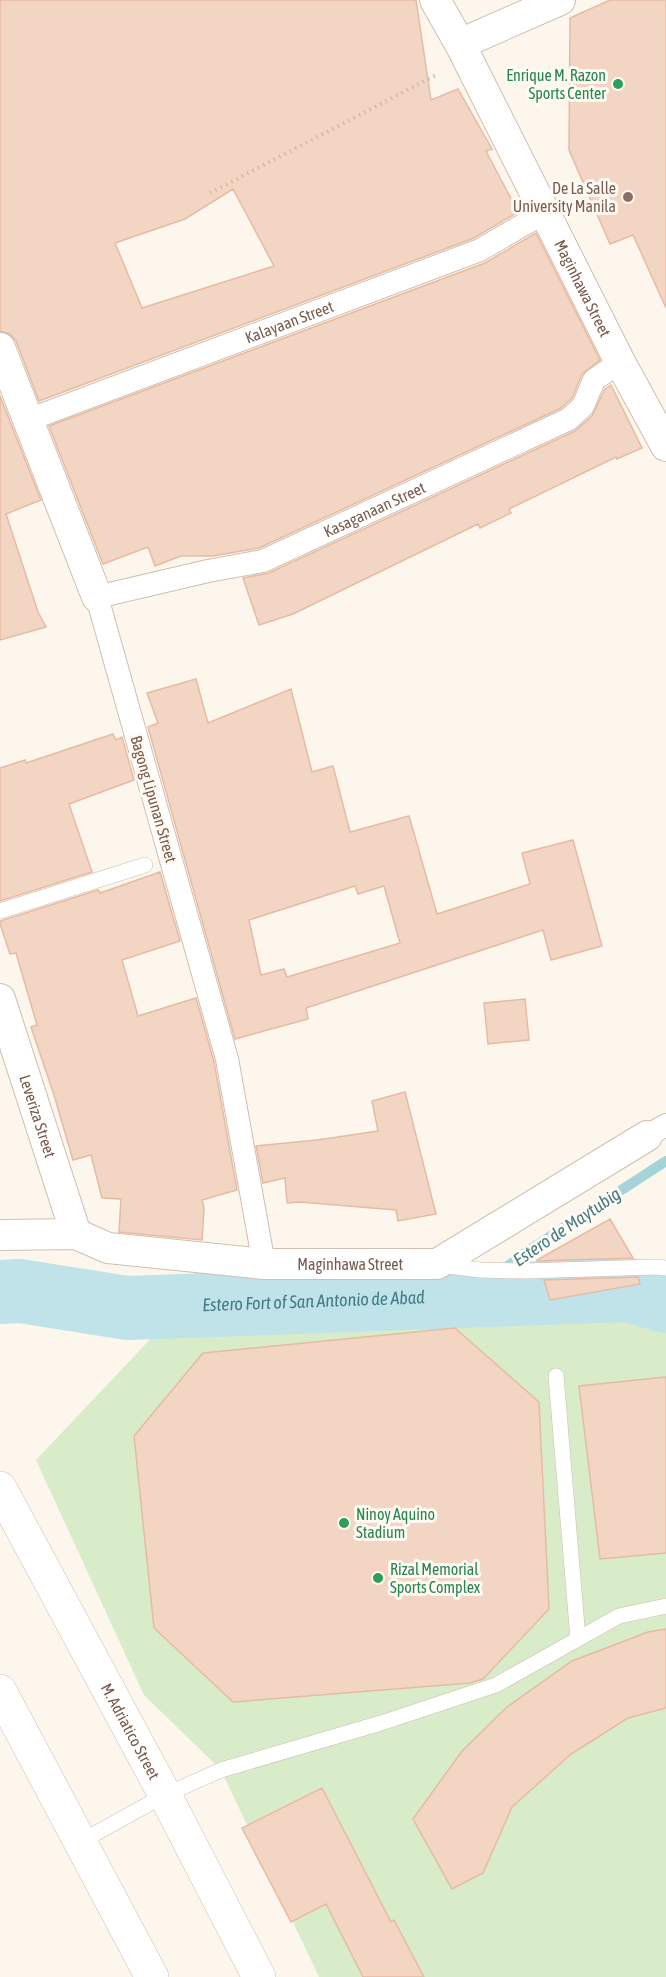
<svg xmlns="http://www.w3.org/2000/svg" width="666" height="1977" viewBox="0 0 666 1977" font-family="'Asap Condensed',sans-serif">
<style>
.green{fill:#d8ecc9}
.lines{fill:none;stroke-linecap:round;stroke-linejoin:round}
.stream{stroke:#a5d3da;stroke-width:10}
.river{stroke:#bfe3e8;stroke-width:64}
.building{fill:#f3d5c3;stroke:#e6bba3;stroke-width:1.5;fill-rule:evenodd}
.service-casing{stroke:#d1beb0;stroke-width:16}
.pedestrian-casing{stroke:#d1beb0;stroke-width:24}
.minor-casing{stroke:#d1beb0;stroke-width:32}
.tertiary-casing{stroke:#d1beb0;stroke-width:34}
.path{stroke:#d9b8a5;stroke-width:4;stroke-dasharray:1.5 4.5;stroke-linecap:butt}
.service{stroke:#fff;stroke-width:15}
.pedestrian{stroke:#fff;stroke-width:22}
.minor{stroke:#fff;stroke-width:30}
.tertiary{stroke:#fff;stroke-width:33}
.leisure-dot{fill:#2e9e5b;stroke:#fffaf3;stroke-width:2}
.education-dot{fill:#8d6e63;stroke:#fffaf3;stroke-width:2}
.labels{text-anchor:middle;stroke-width:6;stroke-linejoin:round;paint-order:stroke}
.leisure-label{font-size:16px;fill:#27864d;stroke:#fffaf3;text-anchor:start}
.education-label{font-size:16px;fill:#785e54;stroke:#fffaf3;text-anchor:end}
.street-label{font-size:16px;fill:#7a5c4d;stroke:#fffaf3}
.water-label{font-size:18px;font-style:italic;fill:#437c86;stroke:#fffaf3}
</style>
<rect width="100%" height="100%" fill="#fdf6ec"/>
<path class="green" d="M 616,1315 L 666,1328 L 666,1977 L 319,1977 L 221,1770 L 144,1695 L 36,1460 L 157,1332 Z"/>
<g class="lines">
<path class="stream" d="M 470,1296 L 523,1254 L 666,1161"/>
<path class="river" id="s1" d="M 0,1292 L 20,1291 L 127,1308 L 628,1290 L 666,1301"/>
</g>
<path class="building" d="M 0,0 L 416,0 L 431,100 L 458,89 L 492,149 L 486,151 L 518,212 L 474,238 L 39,401 L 16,341 L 10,334 L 0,331 ZM 233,189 L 274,266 L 142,308 L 115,243 L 185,219 Z
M 610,0 L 666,0 L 666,308 L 633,235 L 610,244 L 569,150 L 570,18 Z
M 536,233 L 600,360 L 582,374 L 572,398 L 561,408 L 259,548 L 213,556 L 181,556 L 155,566 L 148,547 L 103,564 L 49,426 L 485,263 Z
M 611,385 L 642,448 L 617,459 L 616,457 L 509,509 L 511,513 L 480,528 L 478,524 L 293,614 L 259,625 L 243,578 L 269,573 L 575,431 L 592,416 L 605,389 Z
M 0,396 L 41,500 L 6,514 L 38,612 L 46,627 L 0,640 Z
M 196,679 L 208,723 L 291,689 L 312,772 L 333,766 L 350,832 L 409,816 L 437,914 L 530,884 L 522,853 L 573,840 L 602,946 L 551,960 L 543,930 L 306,1008 L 308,1019 L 235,1039 L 148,727 L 158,723 L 147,693 ZM 355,886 L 358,894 L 384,886 L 400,943 L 287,977 L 284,969 L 261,975 L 249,920 Z
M 113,734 L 116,740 L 122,737 L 134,780 L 69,804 L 92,872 L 0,901 L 0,768 L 25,760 L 26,763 Z
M 160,872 L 180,941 L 122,960 L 138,1016 L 196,998 L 214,1062 L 237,1190 L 202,1200 L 204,1208 L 202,1240 L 119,1232 L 121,1199 L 102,1198 L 91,1155 L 73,1160 L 54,1095 L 31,1027 L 37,1025 L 16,953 L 10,954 L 0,924 L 0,921 L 98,890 L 100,893 Z
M 525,999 L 529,1040 L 488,1044 L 484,1003 Z
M 405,1092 L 436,1214 L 398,1221 L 396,1210 L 300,1202 L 287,1203 L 285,1178 L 263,1183 L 256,1146 L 317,1140 L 378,1131 L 372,1101 Z
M 610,1219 L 633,1258 L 537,1261 L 537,1260 Z
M 638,1277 L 640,1284 L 550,1300 L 544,1280 Z
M 455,1328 L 539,1402 L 549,1609 L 483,1679 L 470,1683 L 233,1702 L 154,1628 L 134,1436 L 203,1353 Z
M 666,1377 L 666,1553 L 600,1559 L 579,1386 Z
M 666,1629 L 666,1708 L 628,1718 L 571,1754 L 512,1807 L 483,1873 L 452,1889 L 413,1819 L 462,1751 L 507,1707 L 572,1661 L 648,1632 Z
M 322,1788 L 391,1922 L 394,1920 L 424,1977 L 363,1977 L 326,1904 L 291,1922 L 242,1828 Z"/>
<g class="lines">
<defs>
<path id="service" d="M 0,911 L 145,865
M 440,1265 L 480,1270 L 524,1271 L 656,1267 L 666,1268
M 556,1376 L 578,1639
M 80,1842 L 165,1795 L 221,1770 L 381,1723 L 496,1685 L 619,1616 L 666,1606"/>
<g id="pedestrian">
<path id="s2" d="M 28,420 L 480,250 L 545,212"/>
<path d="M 647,1136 L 666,1125"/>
<path id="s3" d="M 264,1264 L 227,1059 L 97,597 L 208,571 L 263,561 L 569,419 L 583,406 L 594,380 L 620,362"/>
</g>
<g id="minor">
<path id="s4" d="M 435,0 L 460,44 L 620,362 L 666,446"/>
<path d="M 460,44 L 560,0"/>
<path d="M 0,348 L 97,597"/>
<path id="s5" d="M 0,999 L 76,1234"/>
<path id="s6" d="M 0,1235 L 76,1234 L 108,1248 L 264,1264 L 437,1264 L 647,1136"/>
</g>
<g id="tertiary">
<path id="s7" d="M 0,1488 L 165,1795 L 259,1977"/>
<path d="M 0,1691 L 152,1977"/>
</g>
</defs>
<use href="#service" class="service-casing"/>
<use href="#pedestrian" class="pedestrian-casing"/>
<use href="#minor" class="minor-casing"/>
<use href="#tertiary" class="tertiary-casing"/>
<path class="path" d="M 210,193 L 438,74"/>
<use href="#service" class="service"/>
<use href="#pedestrian" class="pedestrian"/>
<use href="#minor" class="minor"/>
<use href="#tertiary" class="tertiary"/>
</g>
<g class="leisure-dot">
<circle cx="618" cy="84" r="6"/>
<circle cx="344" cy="1523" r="6"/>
<circle cx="378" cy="1578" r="6"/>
</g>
<circle class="education-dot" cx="628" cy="197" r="6"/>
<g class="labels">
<g class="leisure-label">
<text x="606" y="81" text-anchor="end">Enrique M. Razon<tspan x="606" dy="18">Sports Center</tspan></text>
<text x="356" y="1520">Ninoy Aquino<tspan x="356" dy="18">Stadium</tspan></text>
<text x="390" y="1575">Rizal Memorial<tspan x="390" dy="18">Sports Complex</tspan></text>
</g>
<g class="education-label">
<text x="616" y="194">De La Salle<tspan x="616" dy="18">University Manila</tspan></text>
</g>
<g class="street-label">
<text dy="6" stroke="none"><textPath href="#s4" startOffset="324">Maginhawa Street</textPath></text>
<text dy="6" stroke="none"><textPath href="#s2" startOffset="279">Kalayaan Street</textPath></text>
<text dy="6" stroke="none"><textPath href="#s3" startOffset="981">Kasaganaan Street</textPath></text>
<text transform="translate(154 799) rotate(74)" y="6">Bagong Lipunan Street</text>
<text dy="6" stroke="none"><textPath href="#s5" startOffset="123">Leveriza Street</textPath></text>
<text dy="6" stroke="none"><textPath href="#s6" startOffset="354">Maginhawa Street</textPath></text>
<text dy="6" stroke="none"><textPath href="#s7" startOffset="276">M. Adriatico Street</textPath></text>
</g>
<g class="water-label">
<text transform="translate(567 1227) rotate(-34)" y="6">Estero de Maytubig</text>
<text dy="6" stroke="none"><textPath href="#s1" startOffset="315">Estero Fort of San Antonio de Abad</textPath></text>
</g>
</g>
</svg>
